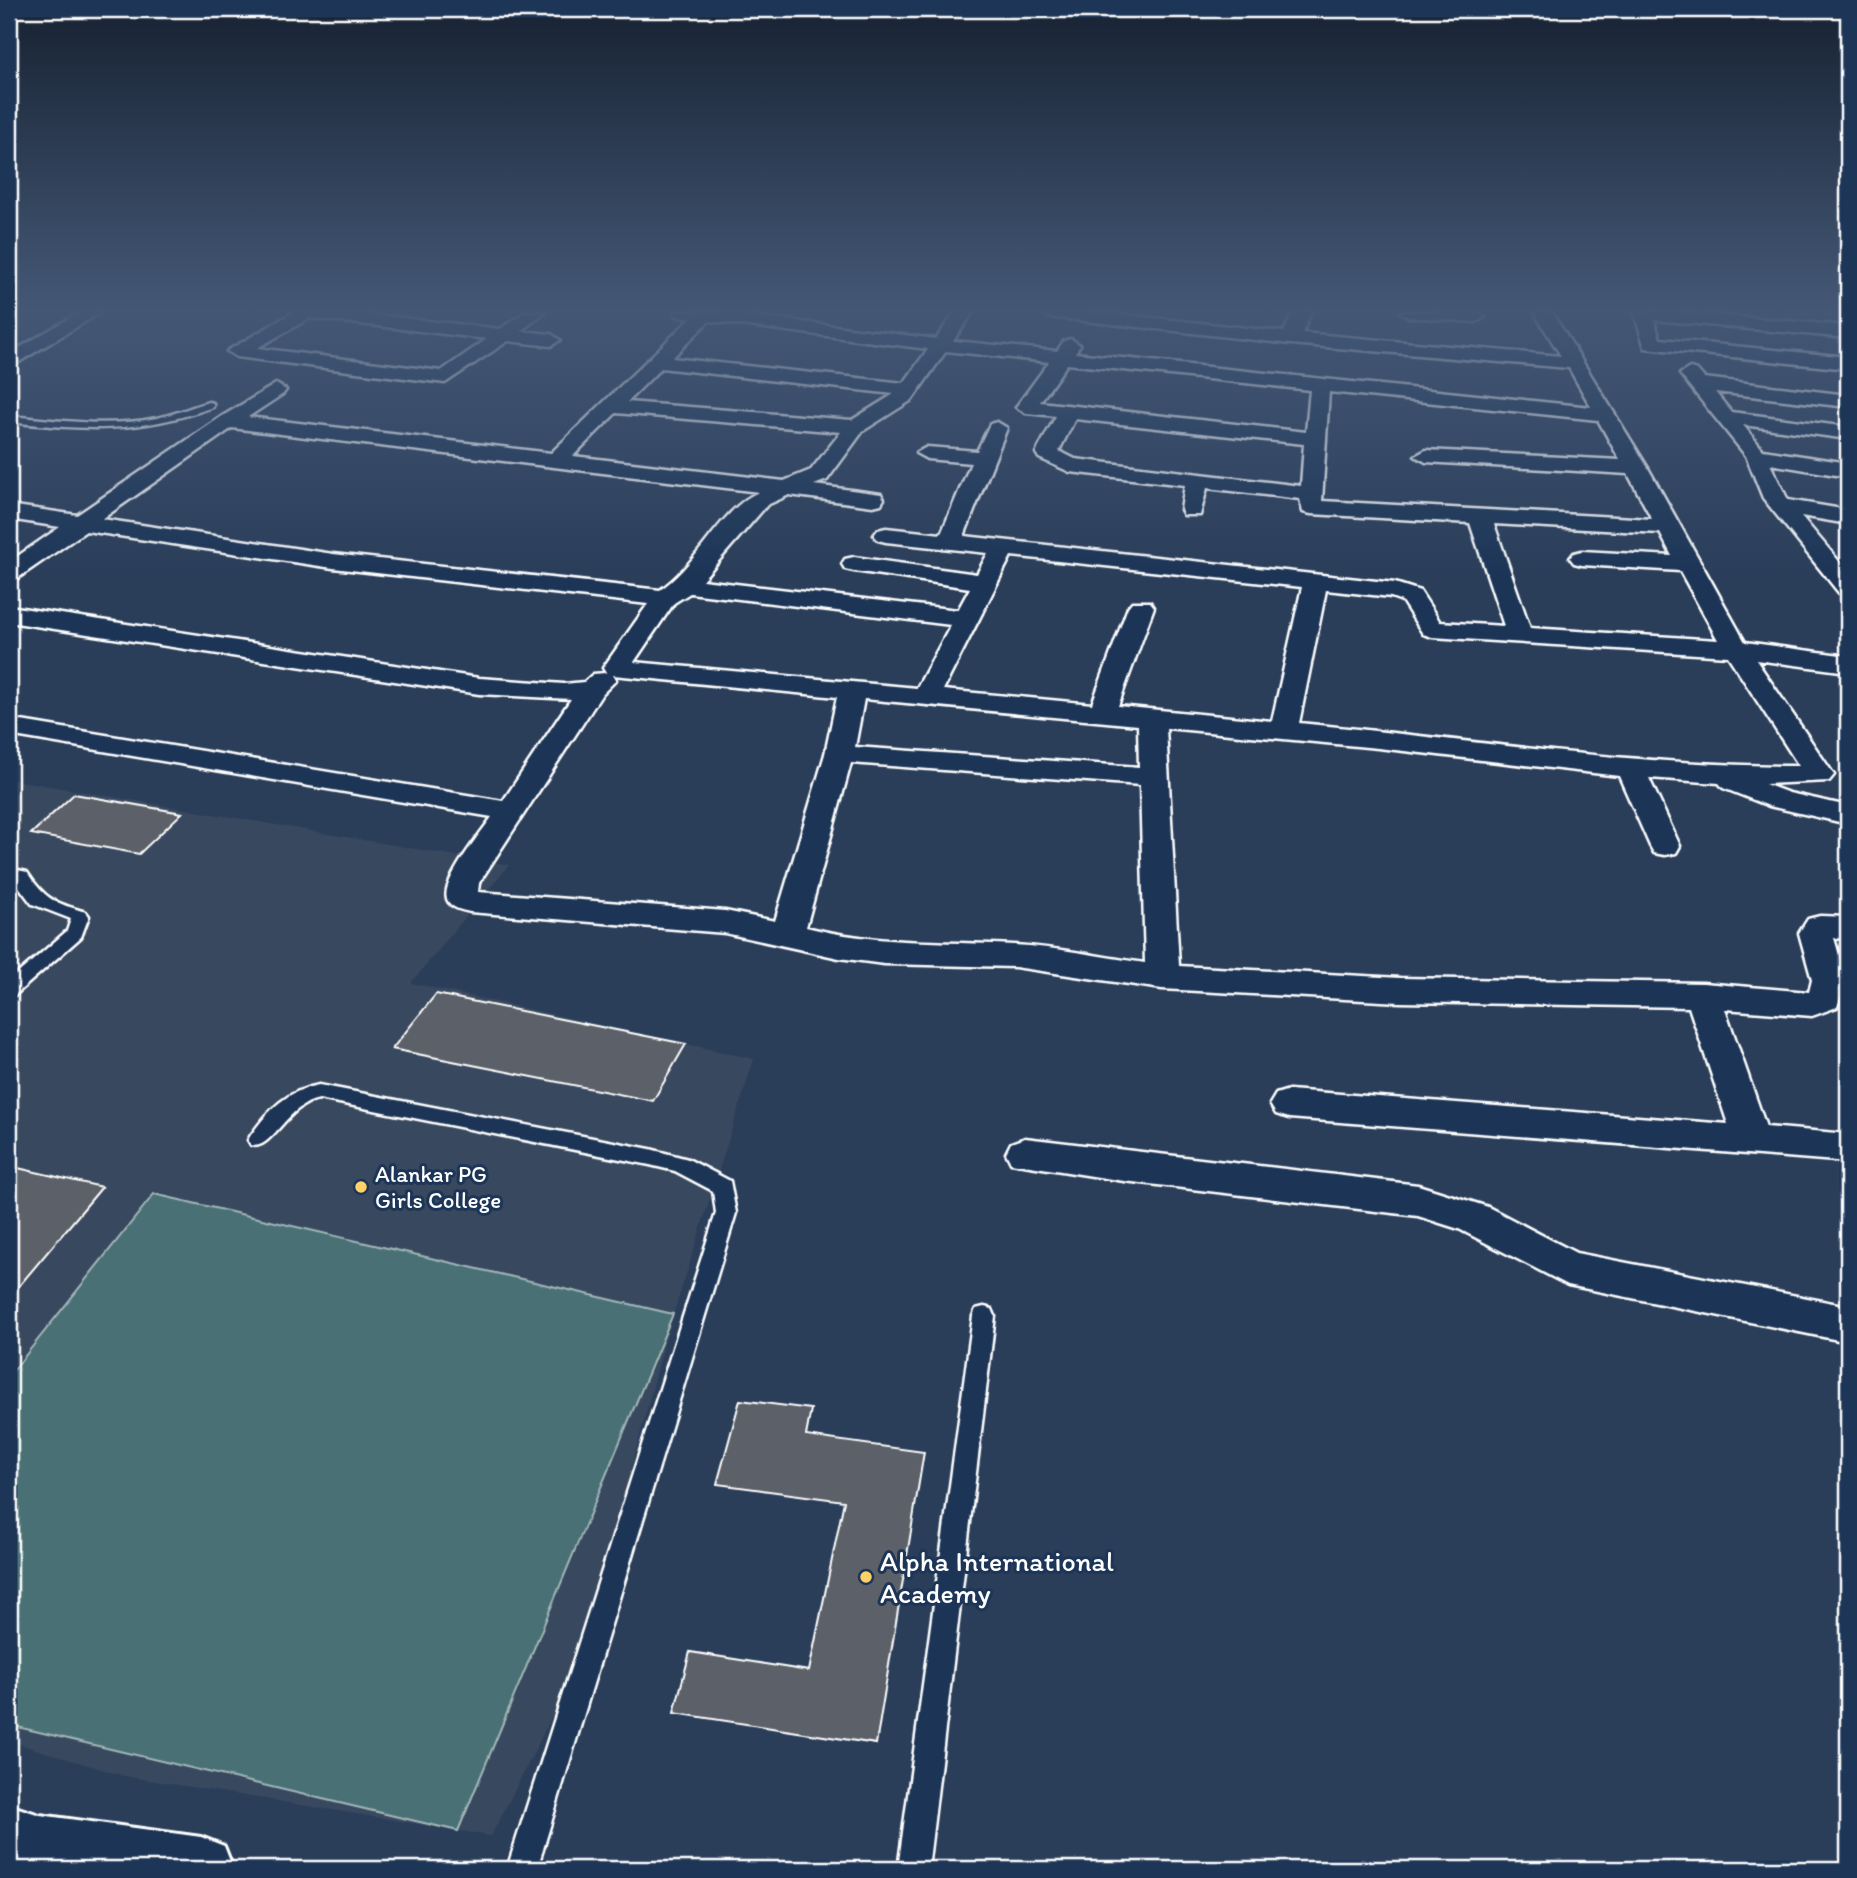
<svg xmlns="http://www.w3.org/2000/svg" width="1857" height="1878" viewBox="0 0 1857 1878" font-family="Itim,sans-serif">
<style>
.built{fill:#39485e}
.green{fill:#497175;stroke:#a4b8ba;stroke-width:2}
.building{fill:#5c6167;stroke:#fff;stroke-width:2}
.lines{fill:none;stroke-linecap:round;stroke-linejoin:round}
.service-casing{stroke:#fff;stroke-width:5}
.minor-casing{stroke:#fff;stroke-width:5}
.tertiary-casing{stroke:#fff;stroke-width:6}
.service{fill:#1d3557;fill-rule:evenodd}
.minor{fill:#1d3557;fill-rule:evenodd}
.tertiary{fill:#1d3557;fill-rule:evenodd}
.poi-dot{fill:#ffd166;stroke:#1d3557;stroke-width:2.5}
.labels{text-anchor:middle;stroke-width:6;stroke-linejoin:round;paint-order:stroke}
.poi-label{font-size:23px;fill:#fff;stroke:#1d3557;text-anchor:start}
.near-poi-label{font-size:28px;fill:#fff;stroke:#1d3557;text-anchor:start}
</style>
<rect width="100%" height="100%" fill="#2a3e5a"/>
<filter id="ink" filterUnits="userSpaceOnUse"><feTurbulence type="fractalNoise" baseFrequency=".0143" numOctaves="2"/><feDisplacementMap in="SourceGraphic" scale="14" xChannelSelector="R" yChannelSelector="G"/><feConvolveMatrix kernelMatrix="1 2 1 2 8 2 1 2 1" color-interpolation-filters="sRGB"/></filter>
<g filter="url(#ink)">
<path class="built" d="M 9,779 L 509,865 L 411,983 L 754,1059 L 665,1341 L 580,1662 L 491,1836 L 124,1776 L 9,1741 Z"/>
<path class="green" d="M 154,1194 L 673,1314 L 458,1831 L 9,1725 L 9,1376 Z"/>
<path class="building" d="M 74,794 L 182,813 L 139,854 L 31,834 Z
M 436,994 L 686,1044 L 653,1101 L 392,1049 Z
M 9,1166 L 102,1187 L 9,1298 Z
M 740,1400 L 811,1409 L 806,1436 L 924,1452 L 876,1744 L 674,1713 L 690,1652 L 809,1671 L 844,1501 L 717,1484 Z"/>
<g class="lines">
<defs>
<path id="service" d="M 209,402 L 213,403 L 213,407 C 138,434 86,430 9,422 L 9,416 C 58,420 108,428 157,418 C 175,414 191,407 209,402 Z
M 9,868 L 27,872 C 45,900 55,903 86,912 L 89,916 L 81,937 L 15,995 L 9,997 L 9,981 L 67,931 L 71,919 L 32,904 L 14,880 L 9,878 Z
M 319,1085 L 650,1149 L 688,1159 L 730,1181 L 736,1213 L 537,1869 L 507,1869 L 716,1213 L 713,1191 L 675,1171 L 650,1165 L 319,1099 C 286,1105 271,1152 251,1145 L 248,1140 L 251,1135 C 270,1109 286,1091 319,1085 Z
M 984,1307 L 992,1309 L 995,1316 L 928,1869 L 898,1869 L 973,1316 L 976,1309 Z"/>
<path id="minor" d="M 80,312 L 101,312 L 9,368 L 9,354 Z
M 294,312 L 351,312 L 500,329 L 525,312 L 545,312 L 521,331 L 551,334 L 560,340 L 551,346 L 508,341 L 445,383 L 237,357 L 227,351 ZM 310,318 L 487,339 L 441,371 L 257,348 Z
M 674,312 L 724,312 L 936,339 L 955,312 L 973,312 L 953,341 L 1057,351 L 1064,341 L 1071,339 L 1080,345 L 1075,353 L 1591,407 L 1569,368 L 1291,344 L 1049,317 L 1040,312 L 1097,312 L 1284,332 L 1293,312 L 1311,312 L 1302,333 L 1561,356 L 1534,312 L 1552,312 L 1648,468 L 1745,642 L 1848,656 L 1848,672 L 1756,660 L 1834,775 L 1829,781 L 1765,784 L 1789,793 L 1848,806 L 1848,824 L 1769,806 L 1723,788 L 1719,783 L 1649,778 L 1680,846 L 1676,853 L 1665,855 L 1654,853 L 1650,846 L 1619,776 L 1378,748 L 1166,728 L 1179,966 L 1400,978 L 1703,983 L 1809,992 L 1812,980 L 1799,933 L 1808,919 L 1820,916 L 1848,917 L 1848,939 L 1834,938 L 1846,980 L 1837,1007 L 1812,1016 L 1725,1009 L 1766,1127 L 1848,1134 L 1848,1162 L 1289,1118 L 1276,1114 L 1270,1104 L 1276,1094 L 1289,1090 L 1728,1124 L 1689,1007 L 1400,1002 L 1162,989 L 1015,967 L 884,964 L 839,958 L 725,933 L 470,912 C 462,910 450,908 447,899 C 441,881 481,833 492,817 L 9,735 L 9,719 L 503,801 L 571,699 L 479,694 L 9,622 L 9,606 L 479,678 L 564,684 L 584,682 L 593,674 L 606,673 L 603,668 L 648,604 L 333,568 L 86,531 L 18,578 L 9,580 L 9,562 L 60,527 L 9,519 L 9,505 L 77,515 L 221,417 L 276,384 L 286,390 L 283,394 L 248,417 L 551,453 L 691,318 L 677,316 ZM 709,321 L 928,349 L 904,383 L 672,358 ZM 946,351 L 1049,362 L 1016,407 L 1026,413 L 1056,416 L 1036,453 L 1039,458 L 1070,472 L 1185,485 L 1181,510 L 1184,515 L 1200,515 L 1207,488 L 1300,499 L 1303,512 L 1311,514 L 1470,523 L 1504,626 L 1440,622 L 1420,591 L 1395,583 L 964,536 L 1007,428 L 997,422 L 990,424 L 977,451 L 927,447 L 916,453 L 927,459 L 971,463 L 941,534 L 886,528 L 878,530 L 874,535 L 878,540 L 886,542 L 988,553 L 977,574 L 854,557 L 845,559 L 842,564 L 845,569 L 854,571 L 970,588 L 958,610 L 702,580 L 767,505 L 789,495 L 873,506 L 881,504 L 884,499 L 881,494 L 814,485 L 827,480 L 863,431 L 912,400 ZM 1067,364 L 1310,390 L 1306,432 L 1040,402 ZM 661,368 L 894,394 L 852,420 L 627,402 ZM 1329,392 L 1598,420 L 1620,460 L 1426,450 L 1415,456 L 1426,462 L 1628,474 L 1652,519 L 1322,501 ZM 616,413 L 841,432 L 811,470 L 784,481 L 573,456 ZM 1075,419 L 1304,444 L 1301,486 L 1075,459 L 1059,451 ZM 232,428 L 759,492 C 722,507 697,566 660,590 L 333,554 L 102,519 ZM 1494,524 L 1660,533 L 1672,556 L 1582,551 L 1574,553 L 1570,558 L 1574,563 L 1582,565 L 1680,571 L 1718,640 L 1530,628 ZM 1011,556 L 1302,587 L 1272,721 L 1118,706 L 1154,607 L 1150,602 L 1132,602 L 1128,607 L 1092,704 L 943,690 ZM 1326,590 L 1391,597 L 1402,601 L 1423,634 L 1432,637 L 1728,656 L 1799,766 C 1631,766 1466,739 1299,723 ZM 690,593 L 951,625 L 917,688 L 634,662 L 674,603 ZM 613,675 L 837,697 L 825,754 L 775,921 L 725,911 L 478,892 L 479,883 L 602,694 L 616,680 ZM 864,699 L 1138,725 L 1139,767 L 855,747 ZM 851,763 L 1140,785 L 1145,963 C 1101,957 1056,947 1013,945 C 942,941 875,945 806,927 Z
M 1400,312 L 1477,312 L 1485,317 L 1476,322 L 1409,317 Z
M 1634,312 L 1680,312 L 1848,326 L 1848,338 L 1654,320 L 1660,339 L 1848,357 L 1848,369 L 1645,348 Z
M 1690,368 L 1697,370 L 1704,378 L 1848,395 L 1848,407 L 1715,392 L 1731,412 L 1848,427 L 1848,439 L 1743,425 L 1763,450 L 1848,463 L 1848,477 L 1770,464 L 1788,500 L 1848,510 L 1848,524 L 1801,516 L 1848,572 L 1848,595 L 1839,593 L 1763,498 L 1746,456 L 1680,374 Z
M 1025,1138 L 1418,1185 L 1488,1207 L 1576,1253 L 1848,1306 L 1848,1342 L 1568,1285 L 1459,1229 L 1418,1216 L 1124,1181 L 1011,1163 L 1006,1153 L 1011,1143 Z"/>
<path id="tertiary" d="M 9,1805 L 40,1815 L 201,1837 L 224,1846 L 233,1869 L 10,1869 Z"/>
</defs>
<use href="#service" class="service-casing"/>
<use href="#minor" class="minor-casing"/>
<use href="#tertiary" class="tertiary-casing"/>
<use href="#service" class="service"/>
<use href="#minor" class="minor"/>
<use href="#tertiary" class="tertiary"/>
</g>
</g>
<linearGradient id="sky" x2="0" y2="1"><stop stop-color="#172232"/><stop offset="0.54" stop-color="#445876"/><stop offset="1" stop-color="#445876" stop-opacity="0"/></linearGradient>
<rect width="1857" height="575" fill="url(#sky)"/>
<g class="poi-dot">
<circle cx="361" cy="1187" r="7"/>
<circle cx="866" cy="1577" r="7"/>
</g>
<g class="labels">
<g class="poi-label">
<text x="375" y="1182">Alankar PG<tspan x="375" dy="26">Girls College</tspan></text>
</g>
<g class="near-poi-label">
<text x="880" y="1571">Alpha International<tspan x="880" dy="32">Academy</tspan></text>
</g>
</g>
<rect width="1857" height="1878" fill="none" stroke="#1d3557" stroke-width="35"/>
<rect x="18" y="18" width="1822" height="1843" fill="none" stroke="#fff" stroke-width="2.5" filter="url(#ink)"/>
</svg>
